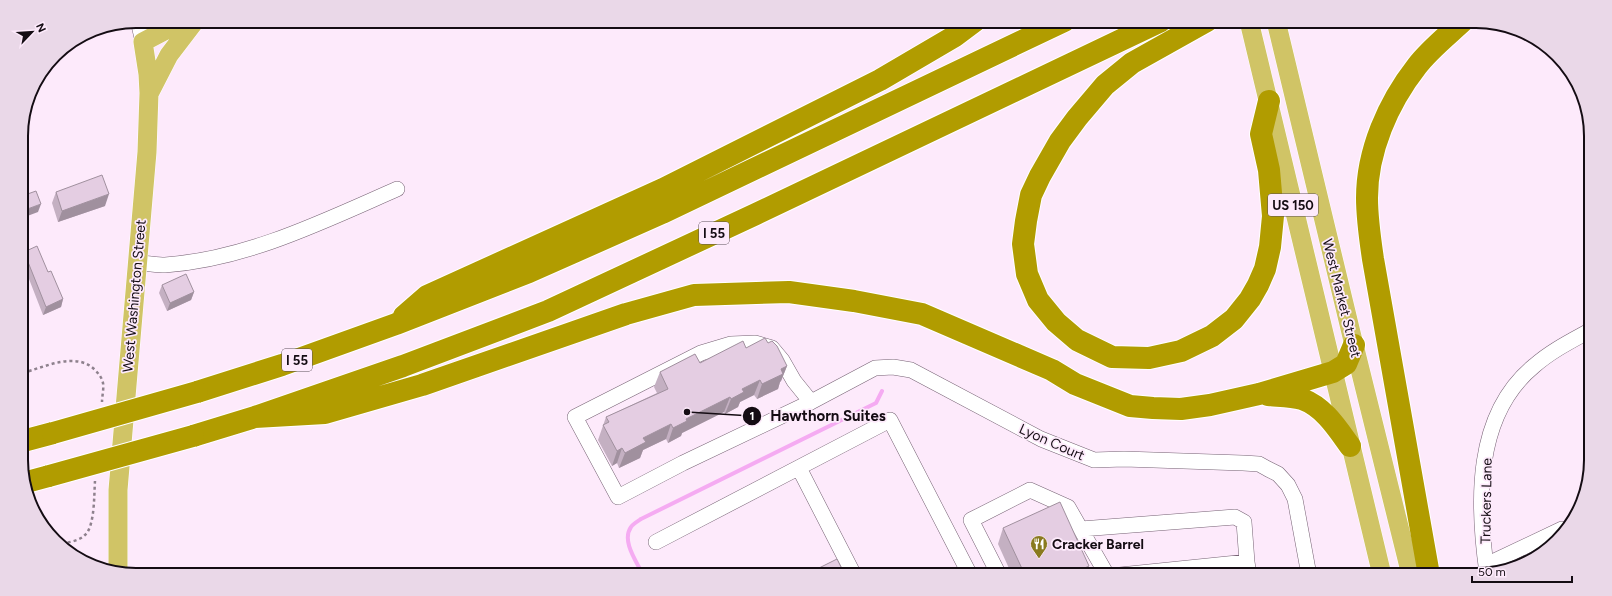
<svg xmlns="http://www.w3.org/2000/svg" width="1612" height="596" viewBox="0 0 1612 596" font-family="Figtree,sans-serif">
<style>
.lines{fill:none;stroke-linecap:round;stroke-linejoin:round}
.stream{stroke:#f5abf2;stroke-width:4}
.minor-casing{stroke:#766274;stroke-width:16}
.major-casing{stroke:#fff;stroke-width:20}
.highway-casing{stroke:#fff;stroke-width:24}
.path{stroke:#8e818d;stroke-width:2.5;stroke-dasharray:3 3;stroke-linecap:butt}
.minor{stroke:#fff;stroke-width:15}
.major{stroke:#d0c466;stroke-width:19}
.highway{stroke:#b19c00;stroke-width:22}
.highway-bridge-casing{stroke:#fff;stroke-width:24;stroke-linecap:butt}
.highway-bridge{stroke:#b19c00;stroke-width:22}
.wall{fill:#c4b0c2}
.shaded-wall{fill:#a0909e}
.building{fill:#e4cde2;stroke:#a0909e}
.labels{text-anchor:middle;stroke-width:3.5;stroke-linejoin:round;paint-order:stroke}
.shield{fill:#fdeafb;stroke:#5a4f59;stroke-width:1}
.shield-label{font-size:13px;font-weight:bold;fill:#140c13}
.street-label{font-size:14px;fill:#140c13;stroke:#fdeafb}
.poi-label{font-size:14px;font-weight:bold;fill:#140c13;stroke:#fdeafb;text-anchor:start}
.rim{fill:none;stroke:#140c13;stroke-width:2}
.leader{fill:none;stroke:#140c13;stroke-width:1.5}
.callout-dot{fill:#140c13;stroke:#fdeafb;stroke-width:1.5}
.mark-label{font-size:12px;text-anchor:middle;font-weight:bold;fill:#fff}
.callout-label{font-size:15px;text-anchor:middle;font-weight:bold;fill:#140c13;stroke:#fdeafb;stroke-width:3.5;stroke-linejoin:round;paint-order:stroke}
</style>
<rect width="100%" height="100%" fill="#fdeafb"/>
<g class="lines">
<path class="stream" d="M 643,575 C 637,562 621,541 631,527 C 633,524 638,521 641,519 L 876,403 L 882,391"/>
<defs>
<path id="minor" d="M 138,21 L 143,42
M 137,263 C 146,263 156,265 165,265 C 247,259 322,222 397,189
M 811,402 L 794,381 L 782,360 L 772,348 L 755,343 L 731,344 L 701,353 L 575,417 L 618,497 L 683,463 L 811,402 L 875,368 L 893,367 L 911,370 L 1041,439 L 1094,460 L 1124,459 L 1243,463 L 1259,464 L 1268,469 L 1278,474 L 1288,485 L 1295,499 L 1309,575
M 799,468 L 854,575
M 1081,529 L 1235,517 L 1244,522 L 1247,562
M 656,542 L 890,420 L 970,575
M 1486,565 L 1562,529
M 1487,573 C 1477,503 1474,415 1534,366 C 1551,351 1571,341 1591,330
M 999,575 L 971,520 L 1030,490 L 1068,507 L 1107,575
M 1120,575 L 1247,562 L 1249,575"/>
<path id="major" d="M 1249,21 L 1382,575
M 1276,21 L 1354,345 L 1411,575
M 150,92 L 169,55 L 195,21
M 118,572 L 118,490 L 147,152 L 149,93 L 148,74 L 143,42 L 183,21"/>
<path id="highway" d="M 1207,21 L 1132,63 L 1105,85 L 1077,118 L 1060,141 L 1040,176 L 1031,195 L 1026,221 L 1023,244 L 1027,274 L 1038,300 L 1056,322 L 1077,340 L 1112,357 L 1149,358 L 1181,351 L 1212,336 L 1234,319 L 1250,299 L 1258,285 L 1265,269 L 1270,247 L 1273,216 L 1269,170 L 1261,134 L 1269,101
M 404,316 L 427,296 L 663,189 L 880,80 L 955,36 L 975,21
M 197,392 L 282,365 L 396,324 L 529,272 L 662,213 L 1064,21
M 1268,395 C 1278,396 1292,396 1302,399 C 1324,407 1337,428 1350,446
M 255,417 L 325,413 L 422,385 L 626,314 L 694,295 L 789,292 L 854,301 L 922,314 L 1052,370 L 1075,384 L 1130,406 L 1153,408 L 1181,409 L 1210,405 L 1259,394 L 1333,372 L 1346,364 L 1354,345
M 193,436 L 255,417 L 403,366 L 548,311 L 756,214 L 1161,21
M 23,441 L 53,433
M 23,483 L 49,476
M 1429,575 L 1373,259 C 1370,239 1367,219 1367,198 C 1367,151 1388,103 1417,66 C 1429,50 1448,35 1463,21"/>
</defs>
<use href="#minor" class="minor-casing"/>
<use href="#major" class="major-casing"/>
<use href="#highway" class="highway-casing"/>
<path class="path" d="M 23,373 C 44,367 77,351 95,370 C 99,374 102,378 103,383 C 104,389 102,396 102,402
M 62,544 C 69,542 79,541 85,535 C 95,526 94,494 95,481"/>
<use href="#minor" class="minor"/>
<use href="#major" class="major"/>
<use href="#highway" class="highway"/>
<defs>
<path id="highway-bridge" d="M 53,433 L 197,392
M 49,476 L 193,436"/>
</defs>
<use href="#highway-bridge" class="highway-bridge-casing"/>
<use href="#highway-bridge" class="highway-bridge"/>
</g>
<path class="wall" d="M 56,192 L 105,206 L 58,222 L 52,203 Z
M 24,252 L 48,272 L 63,299 L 61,307 L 43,315 L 22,261 L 22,258 Z
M 162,285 L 194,292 L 191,300 L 167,311 L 159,293 Z
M 746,348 L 787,366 L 781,381 L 780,382 L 778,389 L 757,399 L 754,395 L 740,402 L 738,407 L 725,414 L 724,412 L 682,433 L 681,436 L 668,443 L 666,439 L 643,450 L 640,458 L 619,468 L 617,463 L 612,466 L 598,440 L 606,417 L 657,393 L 654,387 L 660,372 L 700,363 Z
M 1003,528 L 1086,575 L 1012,575 L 998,544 Z"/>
<path class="shaded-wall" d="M 109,194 L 105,206 L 58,222 L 62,211 Z
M 41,204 L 38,212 L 22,218 L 22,211 Z
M 194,292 L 191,300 L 167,311 L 170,303 Z
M 63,299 L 61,307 L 43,315 L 46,307 Z
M 787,366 L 781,381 L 780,382 L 778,389 L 757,399 L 762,384 L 781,369 Z
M 760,380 L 754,395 L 740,402 L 738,407 L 725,414 L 731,399 L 742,389 Z
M 730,397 L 724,412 L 682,433 L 681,436 L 668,443 L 673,428 L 686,419 Z
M 671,424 L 666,439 L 643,450 L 640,458 L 619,468 L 625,453 L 643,438 Z
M 622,448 L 617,463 L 612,466 L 617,451 Z
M 1089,566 L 1086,575 L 1070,575 Z"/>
<path class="building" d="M 102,175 L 109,194 L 62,211 L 56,192 Z
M 36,191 L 41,204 L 22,211 L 22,196 Z
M 37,246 L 48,272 L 51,271 L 63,299 L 46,307 L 24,252 Z
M 186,274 L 194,292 L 170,303 L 162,285 Z
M 765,338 L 768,343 L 772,341 L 777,346 L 787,366 L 781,369 L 783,374 L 762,384 L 760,380 L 742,389 L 744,392 L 731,399 L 730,397 L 686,419 L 687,421 L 673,428 L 671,424 L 643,438 L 646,442 L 625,453 L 622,448 L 617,451 L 603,425 L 609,422 L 606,417 L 668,389 L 660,372 L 695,354 L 700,363 L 743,341 L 746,348 Z
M 1060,502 L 1089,566 L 1070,575 L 1025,575 L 1003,528 Z
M 837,559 L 845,575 L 805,575 Z"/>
<defs>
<symbol id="restaurant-pin" viewBox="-11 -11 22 30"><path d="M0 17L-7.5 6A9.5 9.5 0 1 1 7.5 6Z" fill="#897a1f" stroke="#fdeafb"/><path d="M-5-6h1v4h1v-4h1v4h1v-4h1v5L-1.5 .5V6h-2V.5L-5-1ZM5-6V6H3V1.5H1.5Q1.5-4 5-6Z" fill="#fff"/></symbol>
</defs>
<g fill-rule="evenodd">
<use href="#restaurant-pin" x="1029" y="534" width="20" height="27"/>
</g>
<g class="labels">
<g class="shield">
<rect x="1268" y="194" width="50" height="22" rx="3"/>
<rect x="699" y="222" width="30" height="22" rx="3"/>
<rect x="282" y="349" width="30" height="22" rx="3"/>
</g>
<g class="shield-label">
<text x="1293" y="210">US 150</text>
<text x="714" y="238">I 55</text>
<text x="297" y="365">I 55</text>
</g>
<g class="street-label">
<text transform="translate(134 296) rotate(-85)" y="5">West Washington Street</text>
<text transform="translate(1342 298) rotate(76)" y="5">West Market Street</text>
<text transform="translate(1052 442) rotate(24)" y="5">Lyon Court</text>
<text transform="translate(1486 501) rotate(-89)" y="5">Truckers Lane</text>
</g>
<g class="poi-label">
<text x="1052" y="549">Cracker Barrel</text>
</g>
</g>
<path d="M0 0H1612V596H0ZM136 28H1476A108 108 0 0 1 1584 136V460A108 108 0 0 1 1476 568H136A108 108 0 0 1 28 460V136A108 108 0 0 1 136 28Z" fill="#ead8e8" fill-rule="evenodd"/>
<path class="rim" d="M136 28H1476A108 108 0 0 1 1584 136V460A108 108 0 0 1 1476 568H136A108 108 0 0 1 28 460V136A108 108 0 0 1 136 28Z"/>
<path class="leader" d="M687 412L752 416"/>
<g class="callout-dot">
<circle cx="687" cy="412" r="4"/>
<circle cx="752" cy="416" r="10"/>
</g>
<g class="mark-label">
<text x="752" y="420">1</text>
</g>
<g class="callout-label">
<text x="828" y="421">Hawthorn Suites</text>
</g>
<g transform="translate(32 32) rotate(65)" stroke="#fdeafb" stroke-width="3" paint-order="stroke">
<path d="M0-3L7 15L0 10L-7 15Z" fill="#140c13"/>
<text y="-6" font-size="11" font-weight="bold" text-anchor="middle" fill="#140c13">N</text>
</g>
<path d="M1472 576v6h100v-6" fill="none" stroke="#140c13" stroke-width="2"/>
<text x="1478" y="576" font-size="12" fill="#140c13" stroke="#fdeafb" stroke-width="3" paint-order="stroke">50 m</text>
</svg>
